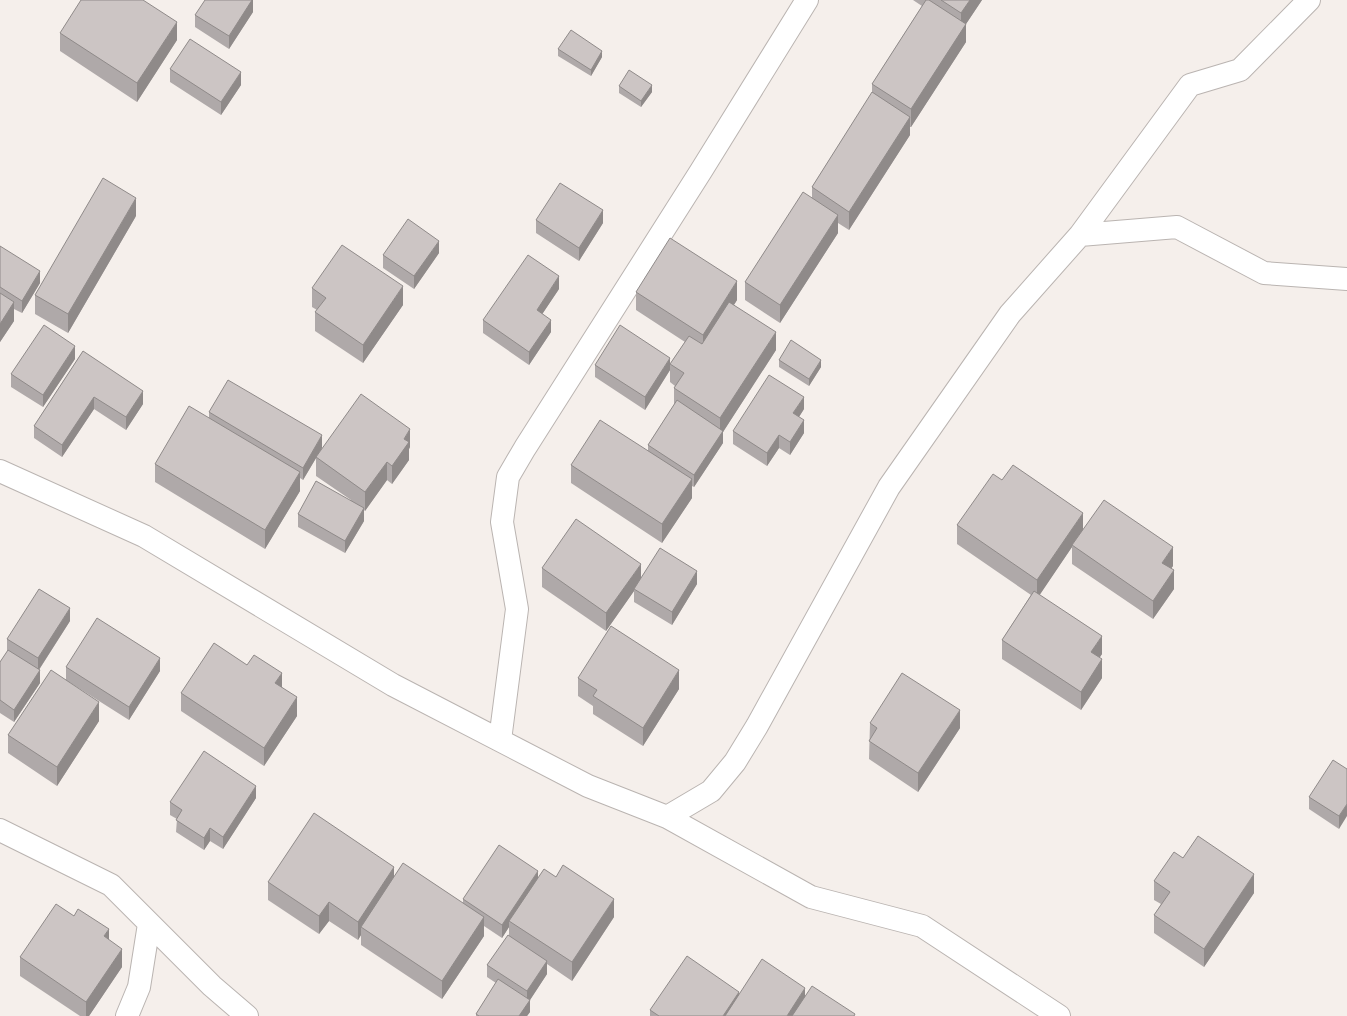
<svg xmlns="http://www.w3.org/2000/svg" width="1347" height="1016" viewBox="0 0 1347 1016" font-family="Lato,sans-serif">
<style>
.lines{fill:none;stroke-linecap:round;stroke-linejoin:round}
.minor-casing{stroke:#bab4b1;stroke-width:24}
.minor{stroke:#fff;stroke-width:22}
.wall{fill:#afa9a9}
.shaded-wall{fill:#8f8a89}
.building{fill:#ccc5c4;stroke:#8f8a89}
</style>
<rect width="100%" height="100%" fill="#f5efeb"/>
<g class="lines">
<defs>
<path id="minor" d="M 1080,235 L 1177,227 L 1264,273 L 1347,279
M 0,471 L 144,536 L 393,685 L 588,786 L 667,817 L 811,897 L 922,926 L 1059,1016
M 500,740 L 517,609 L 502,522 L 508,477 L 525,448 L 701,171 L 807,0
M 667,817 L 711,791 L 735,762 L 757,726 L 889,487 L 1010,314 L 1080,235 L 1190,85 L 1240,70 L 1309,0
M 0,830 L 111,885 L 212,986 L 247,1016
M 127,1016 L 139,987 L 149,924"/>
</defs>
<use href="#minor" class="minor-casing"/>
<use href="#minor" class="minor"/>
</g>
<path class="wall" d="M 253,0 L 253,12 L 229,49 L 195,27 L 195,15 Z
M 913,0 L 982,0 L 966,24 L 966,42 L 911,127 L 910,127 L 910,135 L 849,230 L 838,223 L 838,233 L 780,323 L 745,300 L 745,282 L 812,197 L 812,187 L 872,93 L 872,84 L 922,6 Z
M 60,33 L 177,40 L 137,102 L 60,51 Z
M 558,49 L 602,57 L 591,76 L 558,56 Z
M 170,69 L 241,85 L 221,115 L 170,82 Z
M 619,86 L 652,92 L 641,107 L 619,93 Z
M 136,216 L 68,333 L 35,314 L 35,295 Z
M 536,220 L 603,223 L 579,261 L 536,233 Z
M 0,246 L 40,283 L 22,313 L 14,309 L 14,321 L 0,342 Z
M 439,253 L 414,289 L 383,268 L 383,255 Z
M 312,288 L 403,305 L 363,363 L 315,331 L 315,312 L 317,310 L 312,307 Z
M 559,289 L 542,314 L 551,332 L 529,365 L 483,333 L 483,320 Z
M 636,292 L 737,300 L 734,305 L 776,350 L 723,432 L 723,443 L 694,487 L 692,486 L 692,498 L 662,543 L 571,483 L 571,465 L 648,451 L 648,445 L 674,405 L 674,388 L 675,386 L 670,382 L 670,364 L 685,342 L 636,310 Z
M 83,351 L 143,404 L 126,430 L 94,409 L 62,457 L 34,438 L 34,426 Z
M 75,359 L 43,407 L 11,387 L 11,374 Z
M 779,360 L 821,367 L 809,386 L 779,367 Z
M 595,365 L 670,370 L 645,410 L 595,377 Z
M 804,409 L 799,417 L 804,433 L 790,455 L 779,448 L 767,466 L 733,444 L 733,431 Z
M 209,412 L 322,448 L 319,453 L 410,447 L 409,449 L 409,460 L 392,484 L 387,480 L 365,511 L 364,510 L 364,521 L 345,553 L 298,527 L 298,514 L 351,500 L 316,476 L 316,458 L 303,480 L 300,478 L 300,491 L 265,549 L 155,482 L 155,464 L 209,418 Z
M 1002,480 L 1083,530 L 1173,566 L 1171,568 L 1174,589 L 1153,619 L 1072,564 L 1072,547 L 1039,595 L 1102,654 L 1099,658 L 1102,678 L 1081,710 L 1002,659 L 1002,640 L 1031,595 L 957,544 L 957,525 Z
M 542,568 L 641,579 L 697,584 L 672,625 L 634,602 L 634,591 L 606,631 L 542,587 Z
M 70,621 L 39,670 L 40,683 L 14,722 L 0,713 L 0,662 L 7,652 L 7,639 Z
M 247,665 L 282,687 L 297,716 L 264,766 L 181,711 L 181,693 Z
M 66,667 L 160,671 L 129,720 L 69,682 L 99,721 L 57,786 L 8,753 L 8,735 L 66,680 Z
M 578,678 L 679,689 L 643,746 L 593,714 L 593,706 L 578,696 Z
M 870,723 L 960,728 L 918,792 L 869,759 Z
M 1347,769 L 1339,829 L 1309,809 L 1309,797 Z
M 256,798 L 223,849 L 210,841 L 204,850 L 176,832 L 177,819 L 170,815 L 170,802 Z
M 1183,858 L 1254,893 L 1204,967 L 1154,933 L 1154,915 L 1161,904 L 1154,900 L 1154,881 Z
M 394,877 L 463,903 L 463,899 L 538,878 L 614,917 L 572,981 L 547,964 L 547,974 L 530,1000 L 530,1012 L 527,1016 L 476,1016 L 476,1014 L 496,983 L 487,977 L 487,965 L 509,936 L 509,927 L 502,938 L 484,926 L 484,936 L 442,999 L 361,945 L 361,935 L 358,940 L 329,921 L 319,934 L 268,900 L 268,882 Z
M 109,940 L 122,967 L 89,1016 L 80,1016 L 20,976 L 20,957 Z
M 739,995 L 805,996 L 855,1016 L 650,1016 L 650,1010 Z"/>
<path class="shaded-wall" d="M 252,0 L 253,0 L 253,12 L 229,49 L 229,36 Z
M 970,0 L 982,0 L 966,24 L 966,42 L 911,127 L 911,109 L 961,31 L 961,13 Z
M 177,22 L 177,40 L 137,102 L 137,83 Z
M 602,51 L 602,57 L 591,76 L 591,70 Z
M 241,72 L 241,85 L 221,115 L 221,102 Z
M 652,85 L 652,92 L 641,107 L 641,101 Z
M 910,117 L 910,135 L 849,230 L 849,212 Z
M 136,198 L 136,216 L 68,333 L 68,314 Z
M 603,210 L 603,223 L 579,261 L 579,248 Z
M 838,215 L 838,233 L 780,323 L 780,305 Z
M 439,241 L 439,253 L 414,289 L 414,276 Z
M 40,271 L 40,283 L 22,313 L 22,301 Z
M 559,276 L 559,289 L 537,322 L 537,310 Z
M 737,281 L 737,300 L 703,353 L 703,335 Z
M 403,286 L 403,305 L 363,363 L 363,345 Z
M 14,302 L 14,321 L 0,342 L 0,324 Z
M 551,320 L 551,332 L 529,365 L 529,352 Z
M 776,332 L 776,350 L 723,432 L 723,443 L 694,487 L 694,475 L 720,435 L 720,418 Z
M 75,346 L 75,359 L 43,407 L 43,395 Z
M 670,358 L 670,370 L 645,410 L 645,397 Z
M 821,360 L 821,367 L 809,386 L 809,379 Z
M 143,391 L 143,404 L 126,430 L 126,417 Z
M 94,397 L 94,409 L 62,457 L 62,445 Z
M 804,397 L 804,409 L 793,426 L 793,413 Z
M 804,420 L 804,433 L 790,455 L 790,442 Z
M 410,429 L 410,447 L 409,449 L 409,460 L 392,484 L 392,466 L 404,439 Z
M 322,435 L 322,448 L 303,480 L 303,468 Z
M 779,435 L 779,448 L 767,466 L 767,453 Z
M 387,462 L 387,480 L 365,511 L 365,492 Z
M 300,472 L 300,491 L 265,549 L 265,530 Z
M 692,479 L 692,498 L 662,543 L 662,524 Z
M 364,508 L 364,521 L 345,553 L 345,541 Z
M 1083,513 L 1083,532 L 1072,545 L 1072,547 L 1037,599 L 1037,580 Z
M 1173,547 L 1173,566 L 1162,581 L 1162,563 Z
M 641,564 L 641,582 L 634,589 L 634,591 L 606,631 L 606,613 Z
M 1174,570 L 1174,589 L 1153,619 L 1153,601 Z
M 697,571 L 697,584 L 672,625 L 672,612 Z
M 70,608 L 70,621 L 38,671 L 38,658 Z
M 1102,636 L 1102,654 L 1091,671 L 1091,652 Z
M 160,658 L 160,671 L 129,720 L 129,707 Z
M 1102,659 L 1102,678 L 1081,710 L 1081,692 Z
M 40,670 L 40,683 L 14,722 L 14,710 Z
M 679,670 L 679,689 L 643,746 L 643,728 Z
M 282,673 L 282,691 L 275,683 Z
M 297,697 L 297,716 L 264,766 L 264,748 Z
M 99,702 L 99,721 L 57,786 L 57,767 Z
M 960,710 L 960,728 L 918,792 L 918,773 Z
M 256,786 L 256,798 L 223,849 L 223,837 Z
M 1347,804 L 1347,816 L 1339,829 L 1339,816 Z
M 210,828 L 210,841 L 204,850 L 204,838 Z
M 394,867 L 394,886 L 361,927 L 361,935 L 358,940 L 358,922 Z
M 538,871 L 538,884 L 509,921 L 509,927 L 502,938 L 502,925 Z
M 1254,874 L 1254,893 L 1204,967 L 1204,949 Z
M 614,899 L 614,917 L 572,981 L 572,962 Z
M 329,902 L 329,921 L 319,934 L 319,916 Z
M 484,917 L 484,936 L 442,999 L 442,981 Z
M 109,929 L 109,947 L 104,936 Z
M 122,949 L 122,967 L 89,1016 L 86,1016 L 86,1002 Z
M 547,961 L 547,974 L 530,1000 L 530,1012 L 527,1016 L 519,1016 L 527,1003 L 527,991 Z
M 805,988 L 805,1006 L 799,1016 L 787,1016 Z
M 739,992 L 739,1004 L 731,1016 L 723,1016 Z"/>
<path class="building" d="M 81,0 L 143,0 L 177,22 L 137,83 L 60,33 Z
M 205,0 L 252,0 L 229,36 L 195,15 Z
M 926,0 L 929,0 L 966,24 L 911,109 L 872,84 Z
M 941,0 L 970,0 L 961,13 Z
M 571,30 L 602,51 L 591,70 L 558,49 Z
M 190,39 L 241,72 L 221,102 L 170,69 Z
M 629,70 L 652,85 L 641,101 L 619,86 Z
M 872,92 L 910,117 L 849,212 L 812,187 Z
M 103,178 L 136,198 L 68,314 L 35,295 Z
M 560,183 L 603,210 L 579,248 L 536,220 Z
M 803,192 L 838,215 L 780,305 L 745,282 Z
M 408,219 L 439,241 L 414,276 L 383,255 Z
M 670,238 L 737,281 L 703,335 L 636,292 Z
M 342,245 L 403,286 L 363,345 L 315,312 L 326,298 L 312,288 Z
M 0,246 L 40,271 L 22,301 L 0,287 Z
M 528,255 L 559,276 L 537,310 L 551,320 L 529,352 L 483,320 Z
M 0,293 L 14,302 L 0,324 Z
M 729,302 L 776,332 L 720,418 L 674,388 L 684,373 L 670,364 L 689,336 L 702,344 Z
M 44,325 L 75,346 L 43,395 L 11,374 Z
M 620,325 L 670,358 L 645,397 L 595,365 Z
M 791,340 L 821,360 L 809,379 L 779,360 Z
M 83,351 L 143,391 L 126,417 L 94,397 L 62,445 L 34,426 Z
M 769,375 L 804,397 L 793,413 L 804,420 L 790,442 L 779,435 L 767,453 L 733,431 Z
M 228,380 L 322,435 L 303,468 L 209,412 Z
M 361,394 L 410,429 L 404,439 L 409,442 L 392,466 L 387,462 L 365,492 L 316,457 Z
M 677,400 L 723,431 L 694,475 L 648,445 Z
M 189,406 L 300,472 L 265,530 L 155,464 Z
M 600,420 L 692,479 L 662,524 L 571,465 Z
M 1013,465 L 1083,513 L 1037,580 L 957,525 L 993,474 L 1002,480 Z
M 316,481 L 364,508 L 345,541 L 298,514 Z
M 1104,500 L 1173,547 L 1162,563 L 1174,570 L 1153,601 L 1072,545 Z
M 576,519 L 641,564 L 606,613 L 542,568 Z
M 660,548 L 697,571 L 672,612 L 634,589 Z
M 39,589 L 70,608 L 38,658 L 7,639 Z
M 1034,591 L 1102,636 L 1091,652 L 1102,659 L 1081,692 L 1002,640 Z
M 97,618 L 160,658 L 129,707 L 66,667 Z
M 611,626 L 679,670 L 643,728 L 593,696 L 597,690 L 578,678 Z
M 214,643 L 247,665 L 254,655 L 282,673 L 275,683 L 297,697 L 264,748 L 181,693 Z
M 8,650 L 40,670 L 14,710 L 0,700 L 0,662 Z
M 51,670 L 99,702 L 57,767 L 8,735 Z
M 902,673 L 960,710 L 918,773 L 869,741 L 877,728 L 870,723 Z
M 204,751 L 256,786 L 223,837 L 210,828 L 204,838 L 176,820 L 182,810 L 170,802 Z
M 1333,760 L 1347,769 L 1347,804 L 1339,816 L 1309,797 Z
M 314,813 L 394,867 L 358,922 L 329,902 L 319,916 L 268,882 Z
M 1198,836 L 1254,874 L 1204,949 L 1154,915 L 1170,892 L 1154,881 L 1174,852 L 1183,858 Z
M 499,845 L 538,871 L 502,925 L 463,899 Z
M 403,863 L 484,917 L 442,981 L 361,927 Z
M 563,865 L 614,899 L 572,962 L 509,921 L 544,869 L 556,877 Z
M 56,904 L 74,916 L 78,909 L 109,929 L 104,936 L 122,949 L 86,1002 L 20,957 Z
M 508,935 L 547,961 L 527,991 L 487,965 Z
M 687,956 L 739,992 L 723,1016 L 659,1016 L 650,1010 Z
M 762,959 L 805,988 L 787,1016 L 725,1016 Z
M 498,979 L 530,1000 L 519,1016 L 479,1016 L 476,1014 Z
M 812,986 L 855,1014 L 854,1016 L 792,1016 Z"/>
</svg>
